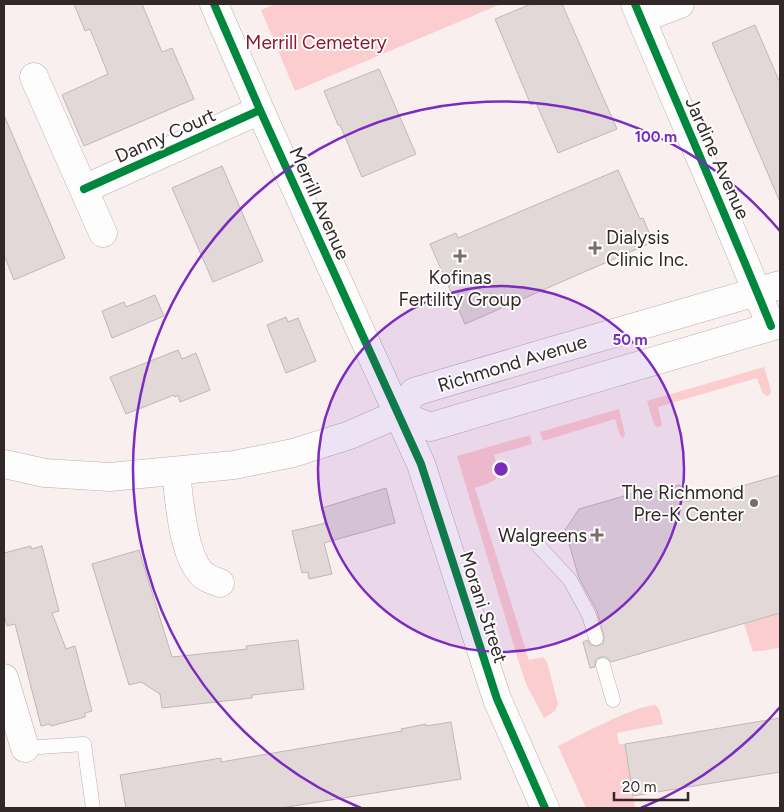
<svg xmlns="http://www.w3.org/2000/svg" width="784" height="812" viewBox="0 0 784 812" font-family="Figtree,sans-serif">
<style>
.green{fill:#fccdcf}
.building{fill:#e2d8d8;stroke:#c1b7b7}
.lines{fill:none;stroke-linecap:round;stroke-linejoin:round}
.lane-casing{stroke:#b9afaf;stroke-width:15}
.street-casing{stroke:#b9afaf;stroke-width:29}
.secondary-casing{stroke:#b9afaf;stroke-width:29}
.lane{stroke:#fefdfd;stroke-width:14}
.street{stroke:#fefdfd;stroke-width:28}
.secondary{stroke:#fefdfd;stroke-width:28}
.cycleway-casing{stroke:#fdfdfd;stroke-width:11}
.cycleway{stroke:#00873e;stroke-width:8}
.ring{fill:none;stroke:#7b2cbf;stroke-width:2.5}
.poi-dot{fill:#786e6e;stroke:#fdfdfd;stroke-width:2}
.labels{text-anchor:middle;stroke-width:4;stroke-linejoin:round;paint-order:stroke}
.park-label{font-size:19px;fill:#8c172e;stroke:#fdfdfd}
.street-label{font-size:19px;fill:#322828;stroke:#fdfdfd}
.poi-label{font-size:19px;fill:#322828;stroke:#fdfdfd;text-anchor:end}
.centre{fill:#7b2cbf;stroke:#fdfdfd;stroke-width:2.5}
.ring-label{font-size:15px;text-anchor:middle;font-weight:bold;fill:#7b2cbf;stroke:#fdfdfd;stroke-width:4;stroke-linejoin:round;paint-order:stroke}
</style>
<rect width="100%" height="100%" fill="#faefef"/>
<path class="green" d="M 275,4 L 501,4 L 295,91 L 261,10 Z
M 764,367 L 771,390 L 770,395 L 766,396 L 762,392 L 757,378 L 658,407 L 662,425 L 658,428 L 654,424 L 647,401 Z
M 619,409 L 625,434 L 623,438 L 620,435 L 615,419 L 543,441 L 540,432 Z
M 530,435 L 532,444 L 494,455 L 498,469 L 496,479 L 489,483 L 475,488 L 529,660 L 543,657 L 547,662 L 558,704 L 555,711 L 544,718 L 527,686 L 520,666 L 457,456 Z
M 780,613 L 780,648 L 753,652 L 744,624 Z
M 655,705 L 659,709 L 663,724 L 617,733 L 619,744 L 625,744 L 635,808 L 586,808 L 558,746 C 581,735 631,707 655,705 Z"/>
<path class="building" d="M 74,4 L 142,4 L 162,52 L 172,48 L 194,99 L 84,146 L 62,95 L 108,74 L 90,29 L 85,31 Z
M 531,4 L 562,4 L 617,129 L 558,153 L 536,103 L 531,105 L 495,19 Z
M 755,25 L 780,83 L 780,202 L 712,43 Z
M 379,69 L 416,154 L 362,177 L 340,125 L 338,125 L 324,91 Z
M 4,115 L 65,258 L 14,280 L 4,255 Z
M 222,166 L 263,261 L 213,282 L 172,188 Z
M 618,170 L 640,219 L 643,218 L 653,242 L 465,324 L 430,244 L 456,233 L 458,238 Z
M 155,295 L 164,316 L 112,338 L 102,311 L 124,302 L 126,307 Z
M 286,317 L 288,322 L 298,318 L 316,361 L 286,373 L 267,325 Z
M 178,350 L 182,359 L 196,353 L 210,390 L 180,402 L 178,395 L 175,397 L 174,395 L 126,414 L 110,377 Z
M 780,475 L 780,613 L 611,662 L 606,657 L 601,657 L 596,659 L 595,667 L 590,668 L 583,642 L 588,640 L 590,645 L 598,646 L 603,644 L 604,636 L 597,611 L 579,578 L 565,530 L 579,509 L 645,490 L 646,494 L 680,485 L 686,502 Z
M 386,488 L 395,523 L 324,543 L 332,574 L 309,579 L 308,572 L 302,573 L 292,531 L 326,523 L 322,508 Z
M 31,546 L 31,549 L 42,546 L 59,611 L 52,613 L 66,649 L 75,646 L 92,711 L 85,713 L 85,717 L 51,726 L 50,724 L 41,726 L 15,624 L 7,626 L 4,614 L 4,553 Z
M 139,550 L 172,657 L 247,649 L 246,646 L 298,640 L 304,689 L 252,695 L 252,698 L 162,708 L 160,694 L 141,682 L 129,685 L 92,564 Z
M 780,718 L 780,772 L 633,796 L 625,744 Z
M 451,722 L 461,779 L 281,808 L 126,808 L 120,775 L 221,758 L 221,762 L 402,731 L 401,729 L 426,724 L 426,726 Z"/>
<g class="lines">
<defs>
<path id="lane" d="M 534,541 L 570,580 L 589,615 L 596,638
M 603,665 L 613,700
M 25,748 L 84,744 L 93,808"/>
<path id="street" d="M 214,4 L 260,110 L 421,464 L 497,699 L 545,808
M 635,4 C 680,111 727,218 771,326
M 641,19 L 680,4
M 34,77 L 103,233
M 84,189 L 260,110
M 176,472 C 179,498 183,563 206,577 C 210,580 216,581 220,583
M 4,678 L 25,748"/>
<path id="secondary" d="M 398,414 L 430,427 L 780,324
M 4,464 L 45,473 L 110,477 L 234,465 L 293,453 L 350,435 L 398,414 L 414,392 L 542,354 L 780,285"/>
</defs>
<use href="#lane" class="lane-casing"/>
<use href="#street" class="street-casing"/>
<use href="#secondary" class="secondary-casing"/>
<use href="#lane" class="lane"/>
<use href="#street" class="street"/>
<use href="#secondary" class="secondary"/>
<defs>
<path id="cycleway" d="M 214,4 L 260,110 L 421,464 L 497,699 L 545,808
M 635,4 C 680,111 727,218 771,326
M 84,189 L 260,110"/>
</defs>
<use href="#cycleway" class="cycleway-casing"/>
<use href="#cycleway" class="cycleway"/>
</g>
<circle cx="501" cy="469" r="183" fill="#7b2cbf" fill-opacity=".12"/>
<g class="ring">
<circle cx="501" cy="469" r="183"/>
<path d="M780 707A367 367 0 0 1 641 808M361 808A367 367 0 1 1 780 231"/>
</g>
<g class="poi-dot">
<path d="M592.5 240.5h5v5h5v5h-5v5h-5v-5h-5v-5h5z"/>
<path d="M457.5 248.5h5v5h5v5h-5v5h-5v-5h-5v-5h5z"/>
<circle cx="754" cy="503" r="5"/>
<path d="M594.5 527.5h5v5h5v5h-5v5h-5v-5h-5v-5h5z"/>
</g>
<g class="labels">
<g class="park-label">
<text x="316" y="49">Merrill Cemetery</text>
</g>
<g class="street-label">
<text transform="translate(165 135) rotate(-24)" y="7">Danny Court</text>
<text transform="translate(718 158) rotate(66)" y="7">Jardine Avenue</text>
<text transform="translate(320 203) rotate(66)" y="7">Merrill Avenue</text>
<text transform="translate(512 363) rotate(-17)" y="7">Richmond Avenue</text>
<text transform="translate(484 607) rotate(72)" y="7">Morani Street</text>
</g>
<g class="poi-label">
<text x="606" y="244" text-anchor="start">Dialysis<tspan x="606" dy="22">Clinic Inc.</tspan></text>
<text x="460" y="284" text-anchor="middle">Kofinas<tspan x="460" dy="22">Fertility Group</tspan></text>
<text x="744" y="499">The Richmond<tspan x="744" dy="22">Pre-K Center</tspan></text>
<text x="587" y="542">Walgreens</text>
</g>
</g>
<circle cx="501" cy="469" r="8" class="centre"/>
<g class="ring-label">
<text x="656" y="142">100 m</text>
<text x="630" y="345">50 m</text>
</g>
<rect width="784" height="812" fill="none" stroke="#322828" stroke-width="10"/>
<path d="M614 792v8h74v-8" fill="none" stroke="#322828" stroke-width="2.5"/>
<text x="622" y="792" font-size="15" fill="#322828" stroke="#fdfdfd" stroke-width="4" paint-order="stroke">20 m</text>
</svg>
